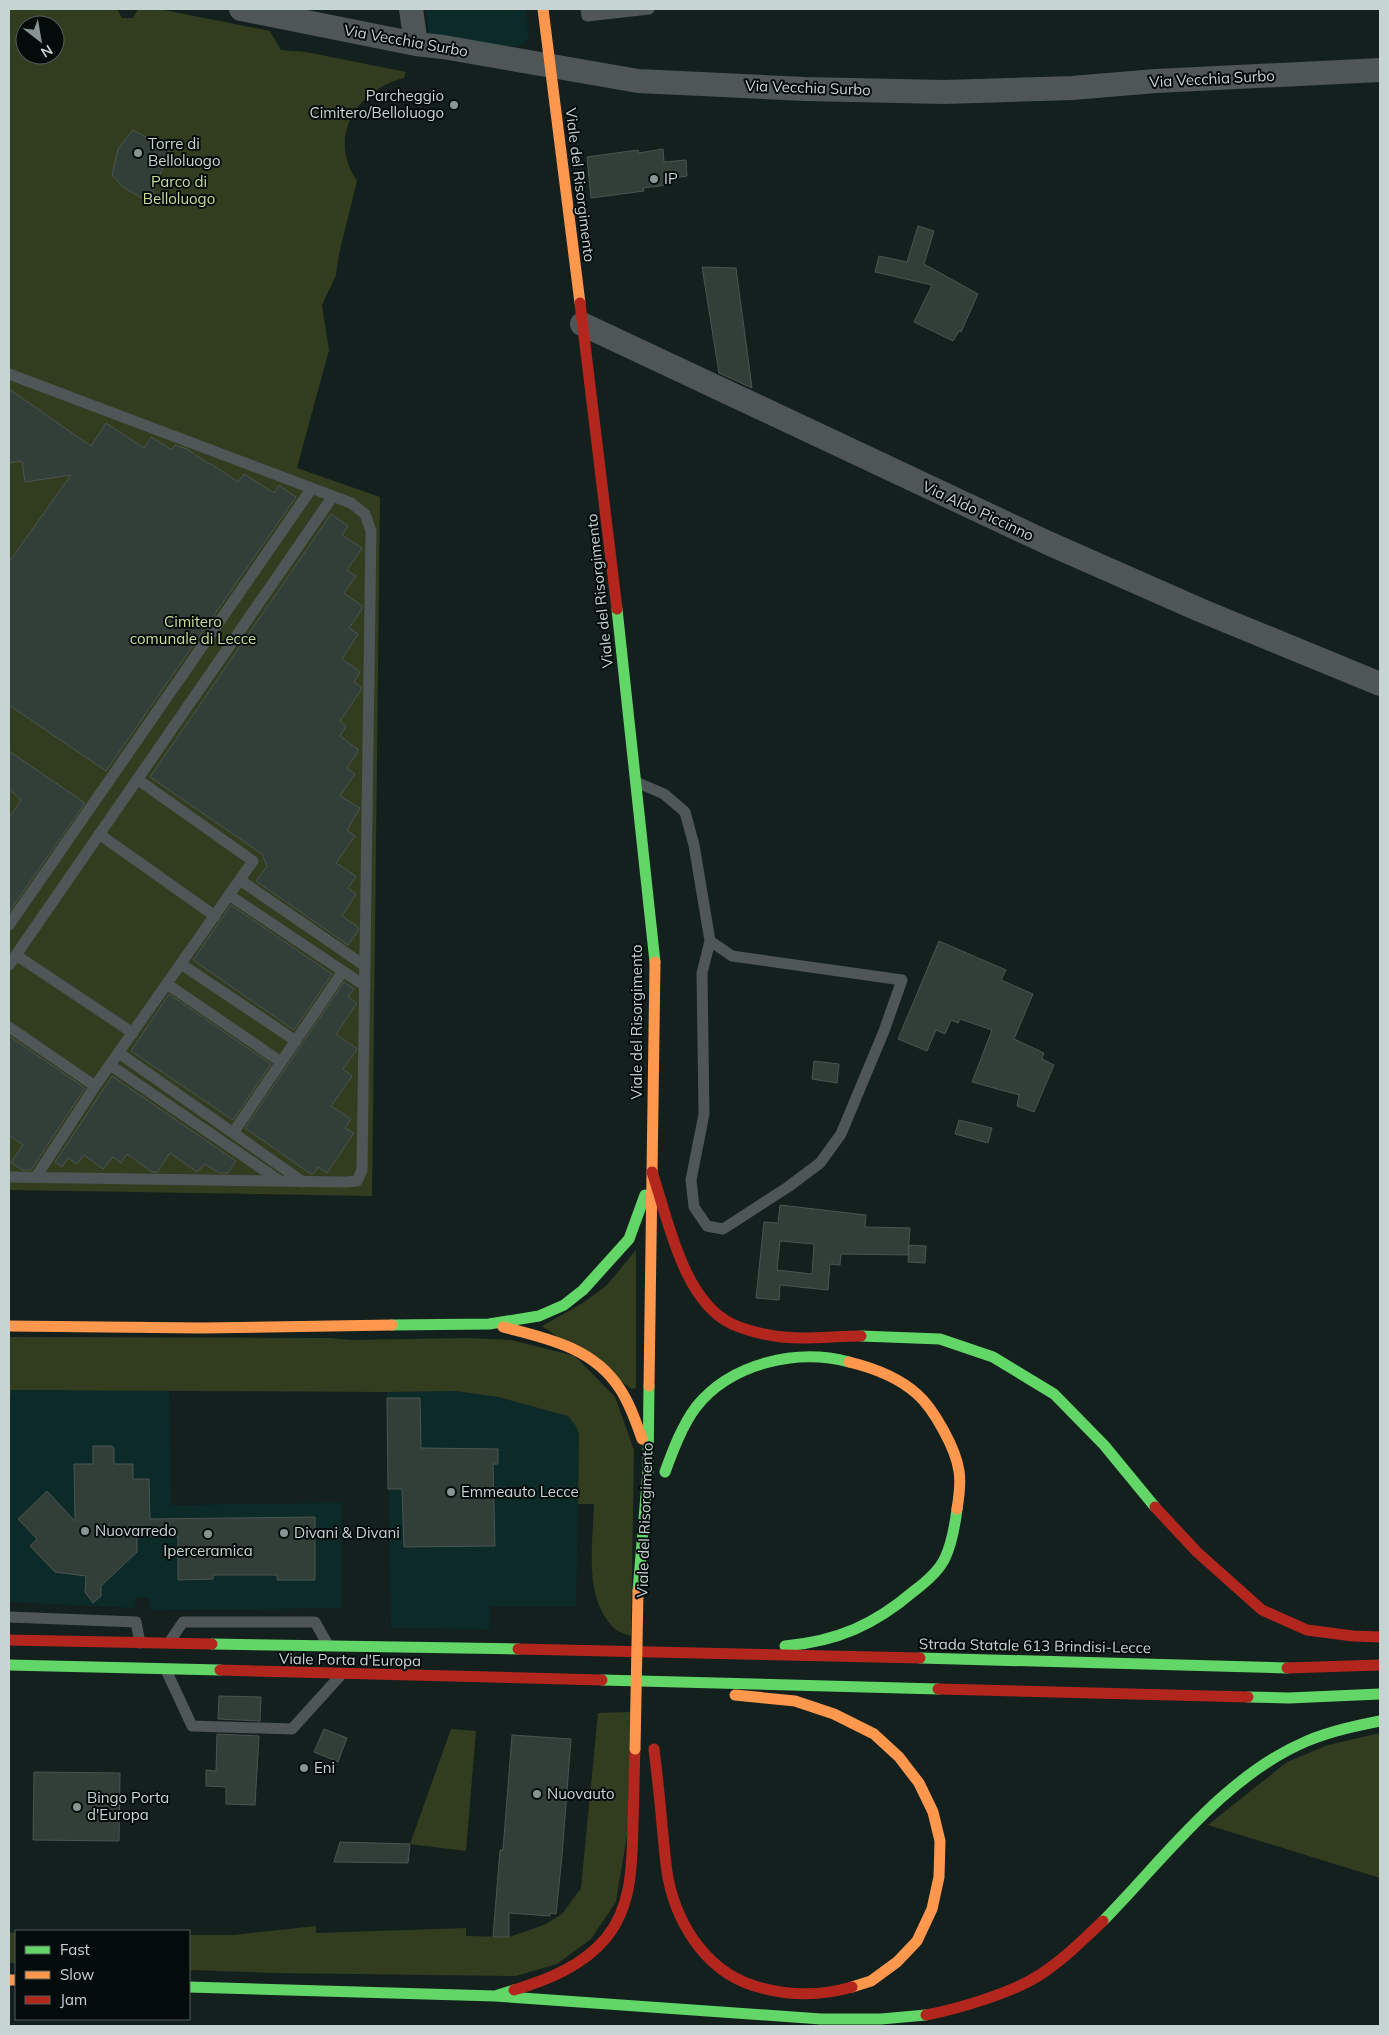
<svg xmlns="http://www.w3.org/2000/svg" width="1389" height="2035" viewBox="0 0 1389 2035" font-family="Mulish,sans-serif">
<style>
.built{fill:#0c2b28}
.green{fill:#323d1f;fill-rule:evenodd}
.building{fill:#323f39;stroke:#4b5451;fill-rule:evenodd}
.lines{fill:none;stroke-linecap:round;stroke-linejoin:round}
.lane{stroke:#4e5658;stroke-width:11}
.street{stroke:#4e5658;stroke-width:24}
.fast{stroke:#63d668;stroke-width:11}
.slow{stroke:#ff974d;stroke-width:11}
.jam{stroke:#b3261e;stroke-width:11}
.slow-bridge{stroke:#ff974d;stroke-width:11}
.poi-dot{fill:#889693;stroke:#040c0b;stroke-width:2}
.labels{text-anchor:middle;stroke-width:4;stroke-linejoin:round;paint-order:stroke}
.street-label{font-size:15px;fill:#c7d5d2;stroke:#040c0b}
.poi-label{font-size:15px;fill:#c7d5d2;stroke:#040c0b;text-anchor:start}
.park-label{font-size:15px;fill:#c7de9a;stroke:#040c0b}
</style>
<rect width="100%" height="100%" fill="#13201e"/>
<path class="built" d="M 426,9 L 525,9 L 529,39 L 512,50 L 429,35 Z
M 10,1390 L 169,1391 L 171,1505 L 342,1503 L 342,1608 L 150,1610 L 150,1598 L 135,1597 L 135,1608 L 9,1602 L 9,1406 Z
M 456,1391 L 498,1397 L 568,1416 L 576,1426 L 579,1434 L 579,1454 L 576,1607 L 490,1607 L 489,1629 L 391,1628 L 387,1392 Z"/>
<path class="green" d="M 9,9 L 117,9 L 122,18 L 133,18 L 138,9 L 159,9 L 270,31 L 281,50 L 306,52 L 406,72 L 404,78 C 356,90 327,137 357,181 L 339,254 L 336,275 L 322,305 L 329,350 L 297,468 L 380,497 L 372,1196 L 9,1190 ZM 25,25 L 55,25 L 55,55 L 25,55 Z
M 636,1250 L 636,1388 L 632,1389 L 542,1326 L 583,1303 L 607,1285 Z
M 9,1337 L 331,1338 L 352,1340 L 468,1338 L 511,1340 L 575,1356 L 615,1397 L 634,1450 L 631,1636 C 626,1634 618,1632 614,1628 C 583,1598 593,1543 594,1504 L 578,1504 L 579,1434 L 576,1426 L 568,1416 L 498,1397 L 456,1391 L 387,1392 L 11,1390 L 9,1406 Z
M 630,1712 L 628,1829 L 616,1902 L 591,1939 L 557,1964 L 516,1976 L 274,1973 L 189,1970 L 189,1935 L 233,1935 L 316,1926 L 316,1933 L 466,1928 L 466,1936 L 509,1937 L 544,1925 L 562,1914 L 581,1888 L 598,1713 Z
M 451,1729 L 476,1731 L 466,1851 L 410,1844 Z
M 1380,1733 L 1380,1878 L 1208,1825 L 1287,1762 L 1328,1745 Z
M 9,1925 L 9,1932 L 16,1933 L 16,1963 L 9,1963 Z"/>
<path class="building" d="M 133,130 L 170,150 L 150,199 L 140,197 L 123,187 L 112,175 L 118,149 Z
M 663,149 L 664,162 L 686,160 L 687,176 L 667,179 L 667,185 L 643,188 L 644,191 L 591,198 L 587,157 L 638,150 L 639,153 Z
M 918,226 L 934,231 L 924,264 L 978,294 L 961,332 L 959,331 L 953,341 L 914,322 L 932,285 L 875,272 L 879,256 L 907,262 Z
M 702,267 L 736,268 L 752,388 L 719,373 Z
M 9,389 L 91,446 L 106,423 L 144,448 L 151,437 L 172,450 L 175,445 L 187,449 L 209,464 L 210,463 L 238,482 L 244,474 L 274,493 L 279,485 L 296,497 L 106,771 L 9,705 L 9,562 L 71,475 L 25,482 L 22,461 L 9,463 Z
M 331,514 L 348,526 L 342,535 L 362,548 L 347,570 L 356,576 L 344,593 L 362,606 L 362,609 L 349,628 L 358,634 L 342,659 L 360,672 L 354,682 L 361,687 L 361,690 L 340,721 L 346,726 L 340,736 L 359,750 L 347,768 L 355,774 L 340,796 L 360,808 L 347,830 L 355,836 L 336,863 L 356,876 L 348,888 L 356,894 L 342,916 L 358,927 L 358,931 L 348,945 L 256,881 L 267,866 L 262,854 L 150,777 Z
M 9,751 L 85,803 L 9,912 L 9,818 L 21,800 L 9,789 Z
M 231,905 L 332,974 L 294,1030 L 193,960 Z
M 939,941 L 1006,970 L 1001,980 L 1033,994 L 1014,1039 L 1044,1053 L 1042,1059 L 1054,1065 L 1034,1112 L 1017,1106 L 1019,1095 L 972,1082 L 992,1030 L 960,1019 L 958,1023 L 951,1020 L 945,1034 L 936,1030 L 927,1051 L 898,1039 Z
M 344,982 L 354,989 L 348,997 L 357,1003 L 336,1034 L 356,1048 L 356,1051 L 343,1069 L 352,1076 L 331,1106 L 351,1119 L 345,1128 L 354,1133 L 327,1173 L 318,1167 L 313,1174 L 311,1174 L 245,1128 Z
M 169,994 L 271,1064 L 233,1120 L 131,1051 Z
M 9,1036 L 85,1088 L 31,1170 L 22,1170 L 11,1162 L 23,1145 L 9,1135 Z
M 814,1061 L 839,1064 L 837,1083 L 812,1079 Z
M 112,1076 L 236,1161 L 228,1173 L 219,1173 L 205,1164 L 197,1172 L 170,1153 L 157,1172 L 152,1172 L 127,1154 L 121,1163 L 113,1157 L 103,1169 L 84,1155 L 77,1164 L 68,1158 L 62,1167 L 55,1162 Z
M 959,1120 L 992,1128 L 988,1143 L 955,1134 Z
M 780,1205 L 866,1215 L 865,1227 L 910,1228 L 908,1255 L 841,1254 L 840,1265 L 830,1264 L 828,1290 L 780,1285 L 779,1300 L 756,1298 L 764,1222 L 778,1223 ZM 780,1241 L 814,1244 L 812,1274 L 777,1270 Z
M 909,1245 L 926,1246 L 925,1263 L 908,1262 Z
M 387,1398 L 420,1398 L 421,1448 L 498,1449 L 498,1464 L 493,1464 L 495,1546 L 404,1547 L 402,1489 L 388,1489 Z
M 93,1446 L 112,1446 L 114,1448 L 114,1464 L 133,1464 L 133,1479 L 149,1479 L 150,1519 L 315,1517 L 315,1580 L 277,1580 L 277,1575 L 213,1575 L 213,1579 L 178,1580 L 178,1536 L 137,1536 L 137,1552 L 101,1586 L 101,1596 L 93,1603 L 85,1592 L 86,1576 L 55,1572 L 52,1569 L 30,1546 L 37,1539 L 18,1519 L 47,1491 L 75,1521 L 74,1464 L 93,1464 Z
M 219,1696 L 261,1697 L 260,1721 L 218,1719 Z
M 324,1729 L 347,1738 L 338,1762 L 314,1752 Z
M 217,1734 L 259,1736 L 255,1805 L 226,1804 L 226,1787 L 206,1786 L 206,1770 L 216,1771 Z
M 512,1735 L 571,1739 L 562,1856 L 556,1914 L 550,1913 L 550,1916 L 509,1913 L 509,1937 L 493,1937 L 500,1850 L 503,1850 Z
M 34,1772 L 120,1773 L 119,1841 L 33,1840 Z
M 340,1842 L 410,1844 L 408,1863 L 334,1862 Z"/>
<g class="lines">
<path class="lane" d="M 586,9 L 587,16 L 649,9
M 9,374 L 351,503 L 365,514 L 371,531 L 362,1170 L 357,1181 L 346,1182 L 9,1177
M 636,782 L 664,794 L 685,812 L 694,845 L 710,941 L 732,956 L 902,980 L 884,1031 L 841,1134 L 820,1163 L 788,1187 L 723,1229 L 707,1226 L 694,1207 L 691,1180 L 704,1114 L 702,973 L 710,941
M 99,834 L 215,916
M 240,880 L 365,966
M 229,895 L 365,986
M 9,925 L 312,488
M 16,955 L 133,1033
M 181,964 L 296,1041
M 9,965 L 333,496
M 167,984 L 281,1062
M 9,1027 L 95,1086
M 119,1053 L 303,1182
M 110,1065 L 280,1181
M 233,1133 L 343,971
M 36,1177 L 95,1086 L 253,861 L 137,779
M 9,1617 L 136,1622 L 140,1643
M 170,1641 L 183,1622 L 315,1622 L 328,1645
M 166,1670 L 192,1726 L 292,1729 L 340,1676"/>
<path class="street" d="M 241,9 L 416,44 L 443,47 L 638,81 L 805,89 L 944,92 L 1072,88 L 1156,81 L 1380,70
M 411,9 L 416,44
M 582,324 L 1048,543 L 1200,610 L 1380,684"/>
<path class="fast" d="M 617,609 L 655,962
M 392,1325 L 489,1324 L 539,1316 L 564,1305 L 583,1290 L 629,1239 L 645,1195
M 861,1336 L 940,1339 L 993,1357 L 1054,1394 L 1104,1445 L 1155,1507
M 665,1472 C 673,1450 682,1426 696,1407 C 731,1363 797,1348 849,1362
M 638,1591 L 648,1471 L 649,1386
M 212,1644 L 518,1649
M 785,1646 C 838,1641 874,1625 914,1591 C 926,1582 939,1571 945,1558 C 952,1543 955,1525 957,1509
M 920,1658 L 1287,1668
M 9,1665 L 220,1670
M 602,1680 L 938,1689
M 1248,1697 L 1289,1698 L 1380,1694
M 1103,1921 C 1164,1859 1224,1776 1307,1741 C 1331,1731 1355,1726 1380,1721
M 189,1987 L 495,1996 L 514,1990
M 495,1996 L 821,2019 L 881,2019 L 926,2015"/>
<path class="slow" d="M 543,9 L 580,303
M 9,1326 L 202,1328 L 392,1325
M 503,1327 C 547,1338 594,1348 620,1389 C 630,1404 636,1422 642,1439
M 849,1362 C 874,1368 898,1377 917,1394 C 934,1409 956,1449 959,1471 C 961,1483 959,1497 957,1509
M 649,1386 L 655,962
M 735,1695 L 795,1701 L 834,1714 L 874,1734 L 899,1757 L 919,1783 L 933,1812 L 940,1841 L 939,1877 L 932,1909 L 917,1941 L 897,1962 L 871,1981 L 852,1987
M 9,1980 L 16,1980"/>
<path class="jam" d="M 580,303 L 617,609
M 652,1172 C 668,1219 683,1301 732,1324 C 743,1329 758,1333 769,1335 C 799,1341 831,1336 861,1336
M 1155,1507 L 1197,1552 L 1262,1610 L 1307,1630 L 1353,1636 L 1380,1637
M 9,1640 L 212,1644
M 518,1649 L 920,1658
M 1287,1668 L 1380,1665
M 220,1670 L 602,1680
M 938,1689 L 1248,1697
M 654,1749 C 657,1774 660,1800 662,1825 C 664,1843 665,1861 668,1878 C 678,1928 710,1976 762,1988 C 792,1996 821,1996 852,1987
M 514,1990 C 547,1980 583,1966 606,1938 C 633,1905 632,1862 633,1822 C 634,1797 634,1773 635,1749
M 926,2015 C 958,2009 1011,1993 1038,1976 C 1062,1961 1083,1940 1103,1921"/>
<path class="slow-bridge" d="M 635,1749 L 638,1591"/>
</g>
<g class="poi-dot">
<circle cx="454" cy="105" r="5"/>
<circle cx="138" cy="153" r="5"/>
<circle cx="654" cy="179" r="5"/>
<circle cx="451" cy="1492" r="5"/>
<circle cx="85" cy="1531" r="5"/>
<circle cx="284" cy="1533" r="5"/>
<circle cx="208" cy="1534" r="5"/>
<circle cx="304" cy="1768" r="5"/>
<circle cx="537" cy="1794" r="5"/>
<circle cx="77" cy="1807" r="5"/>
</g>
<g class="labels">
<g class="street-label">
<text transform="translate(406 41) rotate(10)" y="5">Via Vecchia Surbo</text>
<text transform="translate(1212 79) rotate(-3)" y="5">Via Vecchia Surbo</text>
<text transform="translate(808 88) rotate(2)" y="5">Via Vecchia Surbo</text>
<text transform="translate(580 185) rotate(83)" y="5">Viale del Risorgimento</text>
<text transform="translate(978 511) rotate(25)" y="5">Via Aldo Piccinno</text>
<text transform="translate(600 591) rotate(-96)" y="5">Viale del Risorgimento</text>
<text transform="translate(637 1022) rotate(-90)" y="5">Viale del Risorgimento</text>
<text transform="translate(645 1520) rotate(-88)" y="5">Viale del Risorgimento</text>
<text transform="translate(1035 1646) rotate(1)" y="5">Strada Statale 613 Brindisi-Lecce</text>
<text transform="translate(350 1660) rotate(1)" y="5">Viale Porta d'Europa</text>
</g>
<g class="poi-label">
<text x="444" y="101" text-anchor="end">Parcheggio<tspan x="444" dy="17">Cimitero/Belloluogo</tspan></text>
<text x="148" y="149">Torre di<tspan x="148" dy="17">Belloluogo</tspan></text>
<text x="664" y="184">IP</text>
<text x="461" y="1497">Emmeauto Lecce</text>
<text x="95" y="1536">Nuovarredo</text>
<text x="294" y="1538">Divani &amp; Divani</text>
<text x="208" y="1556" text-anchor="middle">Iperceramica</text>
<text x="314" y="1773">Eni</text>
<text x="547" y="1799">Nuovauto</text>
<text x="87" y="1803">Bingo Porta<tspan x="87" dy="17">d'Europa</tspan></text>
</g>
<g class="park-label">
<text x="179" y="187">Parco di<tspan x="179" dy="17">Belloluogo</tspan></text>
<text x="193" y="627">Cimitero<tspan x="193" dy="17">comunale di Lecce</tspan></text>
</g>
</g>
<rect width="1389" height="2035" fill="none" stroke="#c7d5d2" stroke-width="20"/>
<rect x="15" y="1930" width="175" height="90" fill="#040c0b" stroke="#525c5b"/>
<rect x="25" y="1946" width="25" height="8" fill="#63d668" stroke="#525c5b"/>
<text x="60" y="1955" font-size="15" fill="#c7d5d2">Fast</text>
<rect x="25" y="1971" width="25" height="8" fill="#ff974d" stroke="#525c5b"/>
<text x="60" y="1980" font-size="15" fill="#c7d5d2">Slow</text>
<rect x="25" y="1996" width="25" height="8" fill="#b3261e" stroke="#525c5b"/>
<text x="60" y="2005" font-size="15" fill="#c7d5d2">Jam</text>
<g transform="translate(40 40) rotate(149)"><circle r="24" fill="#040c0b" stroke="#525c5b"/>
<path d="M0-4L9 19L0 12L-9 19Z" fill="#889693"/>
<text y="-8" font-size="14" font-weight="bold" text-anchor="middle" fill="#c7d5d2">N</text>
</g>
</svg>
